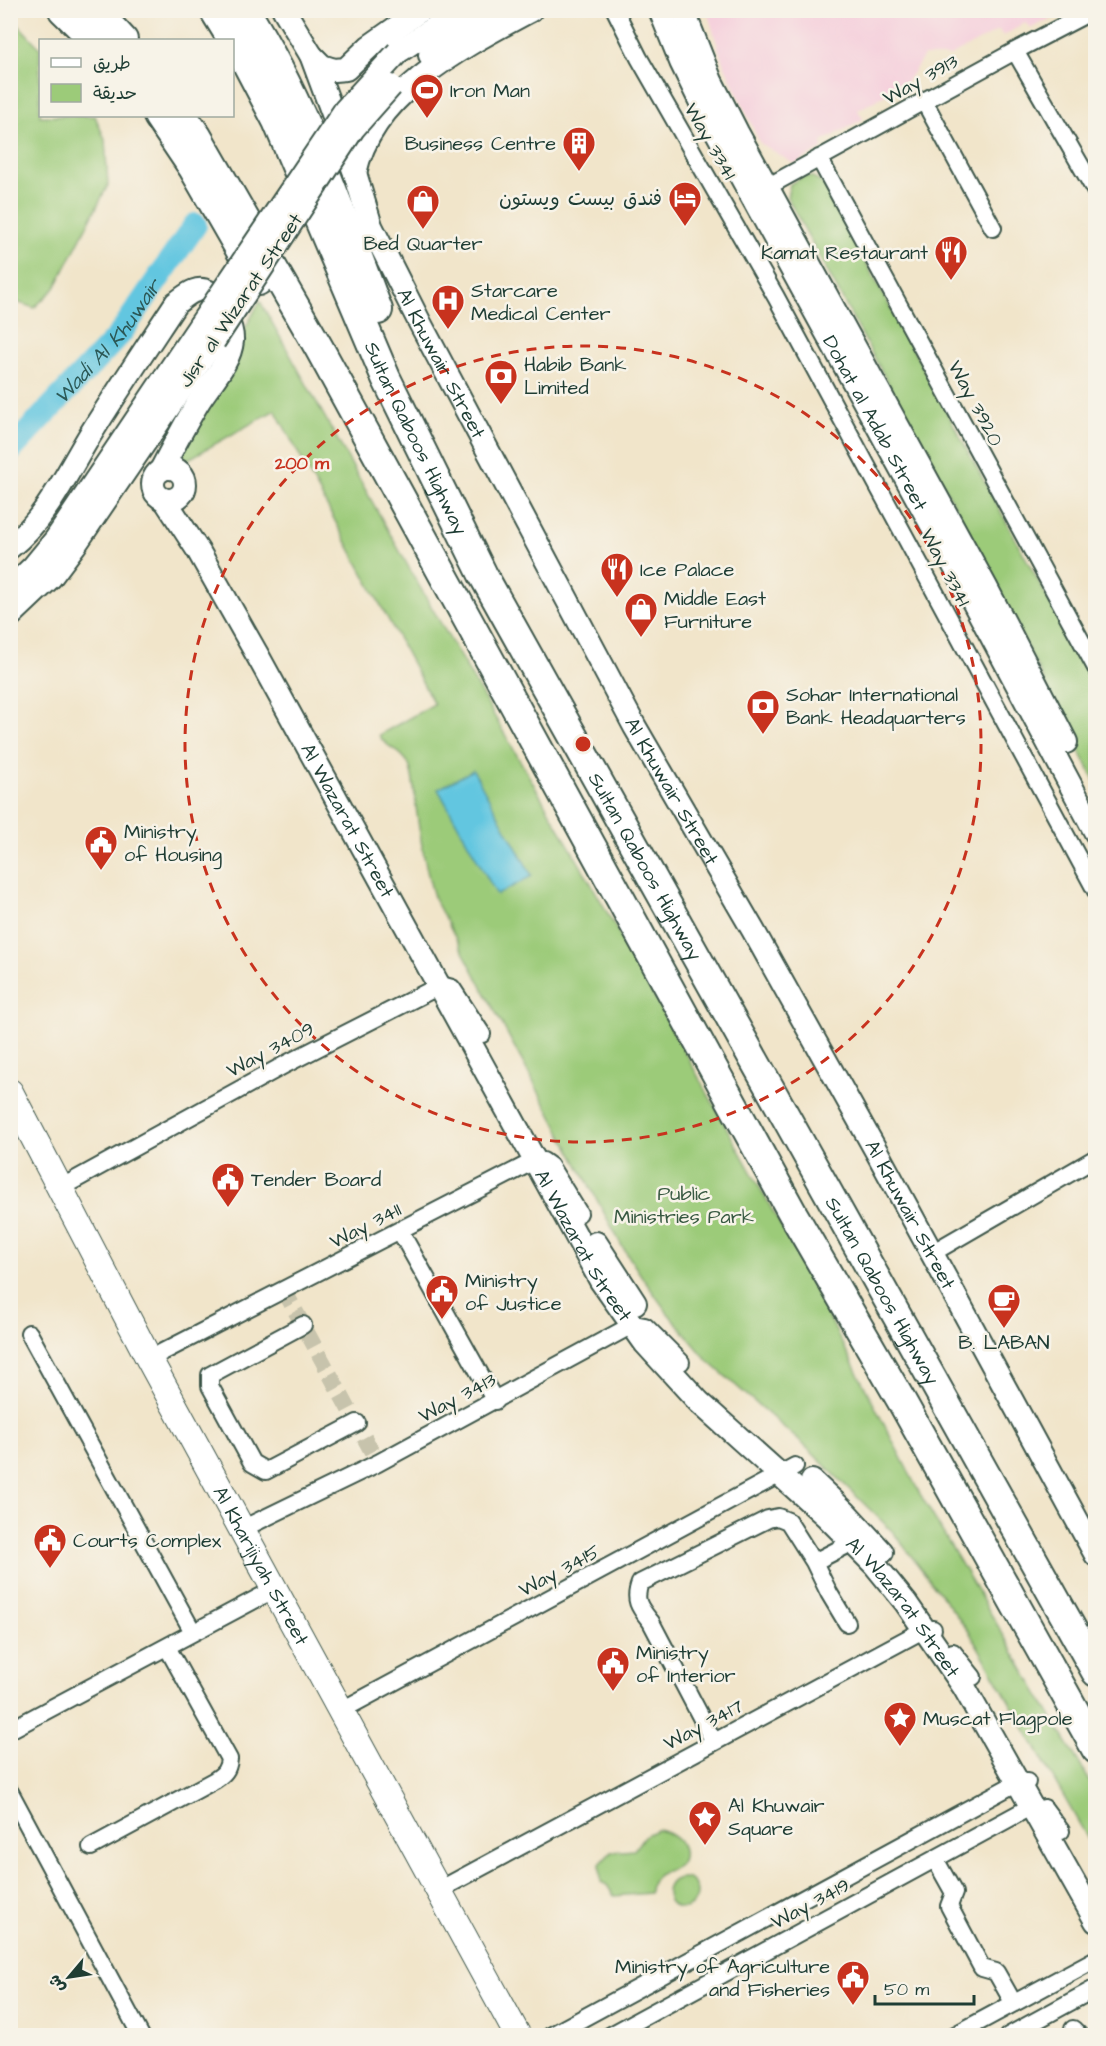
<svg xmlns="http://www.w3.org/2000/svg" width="1106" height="2046" viewBox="0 0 1106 2046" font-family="'Architects Daughter','Playpen Sans Arabic',sans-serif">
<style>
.built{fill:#f5cfdc}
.green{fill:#9ccb79;stroke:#5e8456;stroke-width:1.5}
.water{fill:#62c6e0;stroke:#40828a;stroke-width:1.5}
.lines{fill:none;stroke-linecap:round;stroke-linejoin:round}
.river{stroke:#62c6e0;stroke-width:24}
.street-tunnel{stroke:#c7c3ac;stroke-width:16;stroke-dasharray:16 8;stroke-linecap:butt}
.street-casing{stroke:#3e564a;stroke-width:20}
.secondary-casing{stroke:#3e564a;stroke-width:26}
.primary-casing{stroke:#3e564a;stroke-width:28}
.highway-casing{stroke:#3e564a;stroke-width:32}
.street{stroke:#fff;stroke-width:16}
.secondary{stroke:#fff;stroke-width:22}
.primary{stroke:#fff;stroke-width:26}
.highway{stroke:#fff;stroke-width:28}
.secondary-bridge-casing{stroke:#3e564a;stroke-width:26;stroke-linecap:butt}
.secondary-bridge{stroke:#fff;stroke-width:22}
.ring{fill:none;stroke:#c8321e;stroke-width:3;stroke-dasharray:10 8}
.labels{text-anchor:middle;stroke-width:5;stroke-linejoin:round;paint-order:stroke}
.street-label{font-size:20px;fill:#1f3d34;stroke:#f7f3e8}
.poi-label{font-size:20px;fill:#1f3d34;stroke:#f7f3e8;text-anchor:start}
.park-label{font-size:20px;fill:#385942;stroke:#f7f3e8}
.water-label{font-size:21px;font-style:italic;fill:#2c5856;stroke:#f7f3e8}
.centre{fill:#c8321e;stroke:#f7f3e8;stroke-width:3}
.ring-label{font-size:18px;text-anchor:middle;font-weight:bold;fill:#c8321e;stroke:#f7f3e8;stroke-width:5;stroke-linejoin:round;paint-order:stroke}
</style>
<rect width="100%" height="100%" fill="#f7f3e8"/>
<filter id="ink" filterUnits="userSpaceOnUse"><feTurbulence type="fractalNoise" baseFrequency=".0167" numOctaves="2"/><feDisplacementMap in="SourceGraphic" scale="12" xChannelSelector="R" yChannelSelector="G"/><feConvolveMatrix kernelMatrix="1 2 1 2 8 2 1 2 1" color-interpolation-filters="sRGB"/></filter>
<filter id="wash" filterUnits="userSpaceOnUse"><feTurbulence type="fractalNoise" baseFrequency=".008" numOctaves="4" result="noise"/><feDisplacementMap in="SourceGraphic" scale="24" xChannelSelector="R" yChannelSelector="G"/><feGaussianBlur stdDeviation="1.35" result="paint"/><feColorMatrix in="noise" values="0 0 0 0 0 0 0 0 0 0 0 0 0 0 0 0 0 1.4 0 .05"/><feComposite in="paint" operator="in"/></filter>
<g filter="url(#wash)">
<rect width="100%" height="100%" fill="#f1e5ca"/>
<path class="built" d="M 707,11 L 1067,11 L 1031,28 L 1025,23 L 1003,36 L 999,30 L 950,56 L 924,56 L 905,84 L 858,110 L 863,119 L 822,142 L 822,149 L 794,164 L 760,143 L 722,60 Z"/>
<path class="green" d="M 11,17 L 40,48 L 40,116 L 95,116 L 105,140 L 108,185 L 55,288 L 34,308 L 11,300 Z
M 804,176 L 813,177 L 824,185 L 1095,686 L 1095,781 L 962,519 L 787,197 L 790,184 Z
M 260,301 L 417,582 L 597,894 L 790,1242 L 920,1494 L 1095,1790 L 1095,1851 L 970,1633 L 893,1532 L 805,1446 L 708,1361 L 667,1312 L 642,1277 L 622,1246 L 435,900 C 426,872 421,843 417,814 C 415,801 414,773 408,763 C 400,748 386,749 379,735 L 434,704 L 275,410 L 187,460 L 174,457 Z
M 656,1830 C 668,1831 686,1841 683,1857 C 680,1873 661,1868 654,1879 C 651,1883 650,1888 650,1893 L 614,1896 L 607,1885 L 601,1882 L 600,1864 L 611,1852 L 634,1850 L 644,1836 Z
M667 1893a15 15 0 1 1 30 0a15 15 0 1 1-30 0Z"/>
<path class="water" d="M 473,770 L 532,876 L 497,895 L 438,789 Z"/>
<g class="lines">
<path class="river" id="s1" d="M 10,451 L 120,334 L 195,225"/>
</g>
</g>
<g filter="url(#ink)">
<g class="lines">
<path class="street-tunnel" d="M 284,1290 L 378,1463"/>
<defs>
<path id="street" d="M 615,10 L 639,58 L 776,297 L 1096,891
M 1015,51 L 1096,192
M 924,101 L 993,228
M 819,158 L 1096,668
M 767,187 L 1015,51 L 1094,10
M 62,1187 L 286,1064 L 441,985 L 452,988 L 482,1034
M 400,1231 L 495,1401
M 932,1253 L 1096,1158
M 303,1325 L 210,1375 L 210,1386 L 252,1463 L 266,1471 L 357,1423
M 29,1333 L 193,1632
M 149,1359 L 534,1161 L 543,1161 L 550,1166 L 579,1213
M 242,1529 L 378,1463 L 634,1324 L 645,1326 L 681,1362
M 814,1562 L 861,1538
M 953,1652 L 973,1677
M 342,1710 L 795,1466
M 10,1730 L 275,1589
M 714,1742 L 651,1622 C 640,1608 633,1601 640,1583 L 768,1519 L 778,1517 L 788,1521 L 814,1562 L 829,1593 L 847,1623
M 10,1792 L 141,2036
M 1044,1808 L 1061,1831
M 91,1847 L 215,1780 C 224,1774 228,1770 229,1759 L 167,1647
M 935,1859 L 954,1893 L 949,1906 L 982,1968 L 996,1972 L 1013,2002
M 439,1890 L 925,1629 L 933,1629
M 1073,2029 L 1080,2036
M 550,2036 L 1018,1782 L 1027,1782
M 609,2036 L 1032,1806
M 953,2036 L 1096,1959
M 1008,2036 L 1096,1988"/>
<g id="secondary">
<path id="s2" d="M 284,10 L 311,55 L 355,173 L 371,226 L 420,323 L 635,727 L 753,930 L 879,1156 L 1096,1555"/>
<path id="s3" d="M 660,10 L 681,62 L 703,107 L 952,562 L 1096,833"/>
<path d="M 683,10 L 711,81 L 737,132 L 986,587 L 1066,742"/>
<path d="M 398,52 L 461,10"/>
<path d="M 311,55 L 322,66 L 334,70 L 346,69 L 370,46 L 421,10"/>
<path d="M 430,55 L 495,10"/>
<path d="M 355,173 C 372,92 464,46 531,10"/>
<circle cx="169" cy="484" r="16"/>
<path id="s4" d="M 165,500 L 199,552 L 259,658 L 601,1281 L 645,1343 L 699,1402 L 826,1516 L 875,1565 L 906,1603 L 964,1687 L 1096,1921"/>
<path d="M 10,547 C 46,519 67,473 90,435 C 118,390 147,347 176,303 C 186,296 196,285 209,292 C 220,298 233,328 232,341 C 230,363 210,383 199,401 C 185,424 173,447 161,470"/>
<path d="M 10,589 L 33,567 L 56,539 L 200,325"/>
<path d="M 10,616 L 51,577 L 75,545 L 214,341"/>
<path d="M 596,1243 L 635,1303"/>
<path d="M 812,1481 L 846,1513 L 882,1552"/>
</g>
<g id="primary">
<path id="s5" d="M 10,1092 L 149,1359 L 518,2036"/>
</g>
<g id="highway">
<path d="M 63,10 L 94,40"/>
<path d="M 95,10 L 123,40"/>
<path id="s6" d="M 214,10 L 246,62 L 277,121 L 386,378 L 483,575 L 1096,1672"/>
<path d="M 245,10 C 304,103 339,208 378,310"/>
<path d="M 158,116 L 193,168 L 258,281"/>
<path d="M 183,116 L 197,136 L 319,348 L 793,1214 L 901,1400 L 1096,1749"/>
</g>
</defs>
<use href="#street" class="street-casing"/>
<use href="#secondary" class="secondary-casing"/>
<use href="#primary" class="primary-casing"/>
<use href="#highway" class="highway-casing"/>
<use href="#street" class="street"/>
<use href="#secondary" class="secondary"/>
<use href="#primary" class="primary"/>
<use href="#highway" class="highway"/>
<defs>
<path id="secondary-bridge" d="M 200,325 L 345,110 L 398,52
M 214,341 L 353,129 L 391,86"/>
</defs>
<use href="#secondary-bridge" class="secondary-bridge-casing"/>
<use href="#secondary-bridge" class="secondary-bridge"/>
</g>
</g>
<circle class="ring" cx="583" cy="744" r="398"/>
<defs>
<symbol id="stadium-pin" viewBox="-11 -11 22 30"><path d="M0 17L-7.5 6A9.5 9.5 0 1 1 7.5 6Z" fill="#c8321e" stroke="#f7f3e8"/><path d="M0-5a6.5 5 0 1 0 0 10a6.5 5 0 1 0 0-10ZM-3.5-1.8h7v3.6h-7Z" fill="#fff"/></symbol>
<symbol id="building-pin" viewBox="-11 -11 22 30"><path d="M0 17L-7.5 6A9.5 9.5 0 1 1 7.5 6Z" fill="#c8321e" stroke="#f7f3e8"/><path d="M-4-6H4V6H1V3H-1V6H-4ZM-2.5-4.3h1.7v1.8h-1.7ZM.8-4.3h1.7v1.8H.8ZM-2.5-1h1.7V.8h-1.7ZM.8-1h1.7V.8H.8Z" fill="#fff"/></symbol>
<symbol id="hotel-pin" viewBox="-11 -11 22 30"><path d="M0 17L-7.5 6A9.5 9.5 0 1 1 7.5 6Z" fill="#c8321e" stroke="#f7f3e8"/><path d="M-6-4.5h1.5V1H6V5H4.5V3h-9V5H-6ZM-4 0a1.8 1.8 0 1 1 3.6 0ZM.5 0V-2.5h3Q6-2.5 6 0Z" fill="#fff"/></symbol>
<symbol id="shop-pin" viewBox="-11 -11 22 30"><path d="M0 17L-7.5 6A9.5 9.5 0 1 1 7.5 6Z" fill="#c8321e" stroke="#f7f3e8"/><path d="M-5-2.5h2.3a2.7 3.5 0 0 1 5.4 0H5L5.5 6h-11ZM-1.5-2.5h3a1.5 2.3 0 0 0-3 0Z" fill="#fff"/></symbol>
<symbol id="restaurant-pin" viewBox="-11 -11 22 30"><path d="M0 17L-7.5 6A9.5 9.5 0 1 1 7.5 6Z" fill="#c8321e" stroke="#f7f3e8"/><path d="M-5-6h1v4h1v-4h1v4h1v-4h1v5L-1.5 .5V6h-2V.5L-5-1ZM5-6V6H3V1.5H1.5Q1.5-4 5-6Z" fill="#fff"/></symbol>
<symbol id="hospital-pin" viewBox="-11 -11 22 30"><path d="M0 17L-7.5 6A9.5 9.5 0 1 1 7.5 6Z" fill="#c8321e" stroke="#f7f3e8"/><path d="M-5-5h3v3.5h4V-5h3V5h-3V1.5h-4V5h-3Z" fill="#fff"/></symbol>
<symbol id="bank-pin" viewBox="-11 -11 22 30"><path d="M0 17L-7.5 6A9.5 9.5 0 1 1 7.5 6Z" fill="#c8321e" stroke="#f7f3e8"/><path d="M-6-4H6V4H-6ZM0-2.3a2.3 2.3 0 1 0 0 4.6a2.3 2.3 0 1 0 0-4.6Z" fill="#fff"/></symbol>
<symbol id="civic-pin" viewBox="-11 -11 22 30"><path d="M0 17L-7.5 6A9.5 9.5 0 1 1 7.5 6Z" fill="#c8321e" stroke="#f7f3e8"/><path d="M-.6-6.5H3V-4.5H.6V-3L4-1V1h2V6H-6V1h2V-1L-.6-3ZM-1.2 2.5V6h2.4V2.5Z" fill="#fff"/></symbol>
<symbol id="cafe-pin" viewBox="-11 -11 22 30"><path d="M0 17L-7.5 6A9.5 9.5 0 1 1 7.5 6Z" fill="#c8321e" stroke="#f7f3e8"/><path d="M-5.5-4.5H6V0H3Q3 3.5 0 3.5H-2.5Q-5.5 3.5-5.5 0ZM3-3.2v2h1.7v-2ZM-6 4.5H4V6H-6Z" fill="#fff"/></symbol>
<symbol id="sight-pin" viewBox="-11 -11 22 30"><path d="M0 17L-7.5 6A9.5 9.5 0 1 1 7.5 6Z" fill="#c8321e" stroke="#f7f3e8"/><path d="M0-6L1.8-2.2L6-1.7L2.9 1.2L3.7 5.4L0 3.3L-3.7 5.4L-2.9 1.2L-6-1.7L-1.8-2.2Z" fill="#fff"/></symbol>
</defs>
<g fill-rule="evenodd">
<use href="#stadium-pin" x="408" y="71" width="38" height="52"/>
<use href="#building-pin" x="560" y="124" width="38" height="52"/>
<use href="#hotel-pin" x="666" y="179" width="38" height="52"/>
<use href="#shop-pin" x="404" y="182" width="38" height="52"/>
<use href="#restaurant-pin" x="932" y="233" width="38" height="52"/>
<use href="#hospital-pin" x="429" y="282" width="38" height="52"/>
<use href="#bank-pin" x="482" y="357" width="38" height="52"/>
<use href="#restaurant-pin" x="598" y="550" width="38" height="52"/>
<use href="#shop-pin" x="622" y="590" width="38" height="52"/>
<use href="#bank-pin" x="744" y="687" width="38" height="52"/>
<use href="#civic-pin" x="82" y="823" width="38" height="52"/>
<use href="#civic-pin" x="209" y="1160" width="38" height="52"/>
<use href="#civic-pin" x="423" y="1272" width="38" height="52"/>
<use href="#cafe-pin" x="985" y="1281" width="38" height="52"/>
<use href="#civic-pin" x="31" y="1521" width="38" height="52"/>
<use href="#civic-pin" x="594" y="1644" width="38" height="52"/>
<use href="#sight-pin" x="881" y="1699" width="38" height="52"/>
<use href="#sight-pin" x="686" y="1798" width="38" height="52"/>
<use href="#civic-pin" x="834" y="1958" width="38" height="52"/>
</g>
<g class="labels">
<g class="street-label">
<text transform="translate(920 79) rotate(-29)" y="7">Way 3913</text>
<text transform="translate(711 141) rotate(60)" y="7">Way 3341</text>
<text transform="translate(240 300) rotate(-56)" y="7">Jisr al Wizarat Street</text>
<text dy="7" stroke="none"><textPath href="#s2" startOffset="388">Al Khuwair Street</textPath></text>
<text transform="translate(976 403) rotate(62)" y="7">Way 3920</text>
<text dy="7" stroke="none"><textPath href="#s3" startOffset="466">Dohat al Adab Street</textPath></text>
<text dy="7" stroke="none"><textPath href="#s6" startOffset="474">Sultan Qaboos Highway</textPath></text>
<text transform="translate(946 567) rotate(62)" y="7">Way 3341</text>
<text dy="7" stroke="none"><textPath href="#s2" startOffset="874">Al Khuwair Street</textPath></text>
<text dy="7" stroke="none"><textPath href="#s4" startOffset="369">Al Wazarat Street</textPath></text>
<text dy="7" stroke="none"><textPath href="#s6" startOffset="960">Sultan Qaboos Highway</textPath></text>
<text transform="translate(270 1049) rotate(-28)" y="7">Way 3409</text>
<text dy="7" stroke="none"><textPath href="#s2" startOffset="1360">Al Khuwair Street</textPath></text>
<text transform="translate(365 1225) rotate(-27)" y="7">Way 3411</text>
<text dy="7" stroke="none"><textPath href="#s4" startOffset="855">Al Wazarat Street</textPath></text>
<text dy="7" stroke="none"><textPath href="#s6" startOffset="1446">Sultan Qaboos Highway</textPath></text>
<text transform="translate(457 1397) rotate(-28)" y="7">Way 3413</text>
<text dy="7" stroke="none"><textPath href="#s5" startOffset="536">Al Kharijiyah Street</textPath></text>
<text transform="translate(559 1570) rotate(-28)" y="7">Way 3415</text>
<text dy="7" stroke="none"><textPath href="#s4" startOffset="1341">Al Wazarat Street</textPath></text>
<text transform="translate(703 1724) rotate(-28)" y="7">Way 3417</text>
<text transform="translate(810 1903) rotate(-28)" y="7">Way 3419</text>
</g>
<g class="poi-label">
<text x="450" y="97">Iron Man</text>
<text x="556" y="150" text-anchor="end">Business Centre</text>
<text x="662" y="205" text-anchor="end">فندق بيست ويستون</text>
<text x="423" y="250" text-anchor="middle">Bed Quarter</text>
<text x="928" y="259" text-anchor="end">Kamat Restaurant</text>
<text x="471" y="297">Starcare<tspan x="471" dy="23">Medical Center</tspan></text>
<text x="524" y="371">Habib Bank<tspan x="524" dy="23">Limited</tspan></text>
<text x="640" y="576">Ice Palace</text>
<text x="664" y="605">Middle East<tspan x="664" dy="23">Furniture</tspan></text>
<text x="786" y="701">Sohar International<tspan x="786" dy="23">Bank Headquarters</tspan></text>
<text x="124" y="838">Ministry<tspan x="124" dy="23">of Housing</tspan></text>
<text x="251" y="1186">Tender Board</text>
<text x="465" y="1287">Ministry<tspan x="465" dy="23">of Justice</tspan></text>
<text x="1004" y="1349" text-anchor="middle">B. LABAN</text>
<text x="73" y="1547">Courts Complex</text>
<text x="636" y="1659">Ministry<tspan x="636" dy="23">of Interior</tspan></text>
<text x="923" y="1725">Muscat Flagpole</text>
<text x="728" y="1812">Al Khuwair<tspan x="728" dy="23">Square</tspan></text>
<text x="830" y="1973" text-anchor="end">Ministry of Agriculture<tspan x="830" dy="23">and Fisheries</tspan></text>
</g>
<g class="park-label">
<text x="684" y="1200">Public<tspan x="684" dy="23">Ministries Park</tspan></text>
</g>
<g class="water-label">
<text dy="7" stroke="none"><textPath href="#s1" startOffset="147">Wadi Al Khuwair</textPath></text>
</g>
</g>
<circle cx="583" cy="744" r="9" class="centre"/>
<g class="ring-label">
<text x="302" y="469">200 m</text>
</g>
<rect width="1106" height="2046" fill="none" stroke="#f7f3e8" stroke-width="36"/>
<rect x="39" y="39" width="195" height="78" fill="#f7f3e8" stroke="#a1aaa0" stroke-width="1.5"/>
<rect x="51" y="58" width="30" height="9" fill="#ffffff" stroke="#a1aaa0" stroke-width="1.5"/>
<text x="93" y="69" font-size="18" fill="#1f3d34">طريق</text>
<rect x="51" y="84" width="30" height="18" fill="#9ccb79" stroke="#a1aaa0" stroke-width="1.5"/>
<text x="93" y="99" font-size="18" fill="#1f3d34">حديقة</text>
<g transform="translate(69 1977) rotate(241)" stroke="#f7f3e8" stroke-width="4.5" paint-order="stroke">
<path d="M0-4.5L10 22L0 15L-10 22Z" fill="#1f3d34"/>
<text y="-9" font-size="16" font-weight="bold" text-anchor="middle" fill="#1f3d34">ش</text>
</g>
<path d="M875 1995v9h99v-9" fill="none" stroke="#1f3d34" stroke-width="3"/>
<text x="884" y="1995" font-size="18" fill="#1f3d34" stroke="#f7f3e8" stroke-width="4.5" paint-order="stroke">50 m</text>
</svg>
